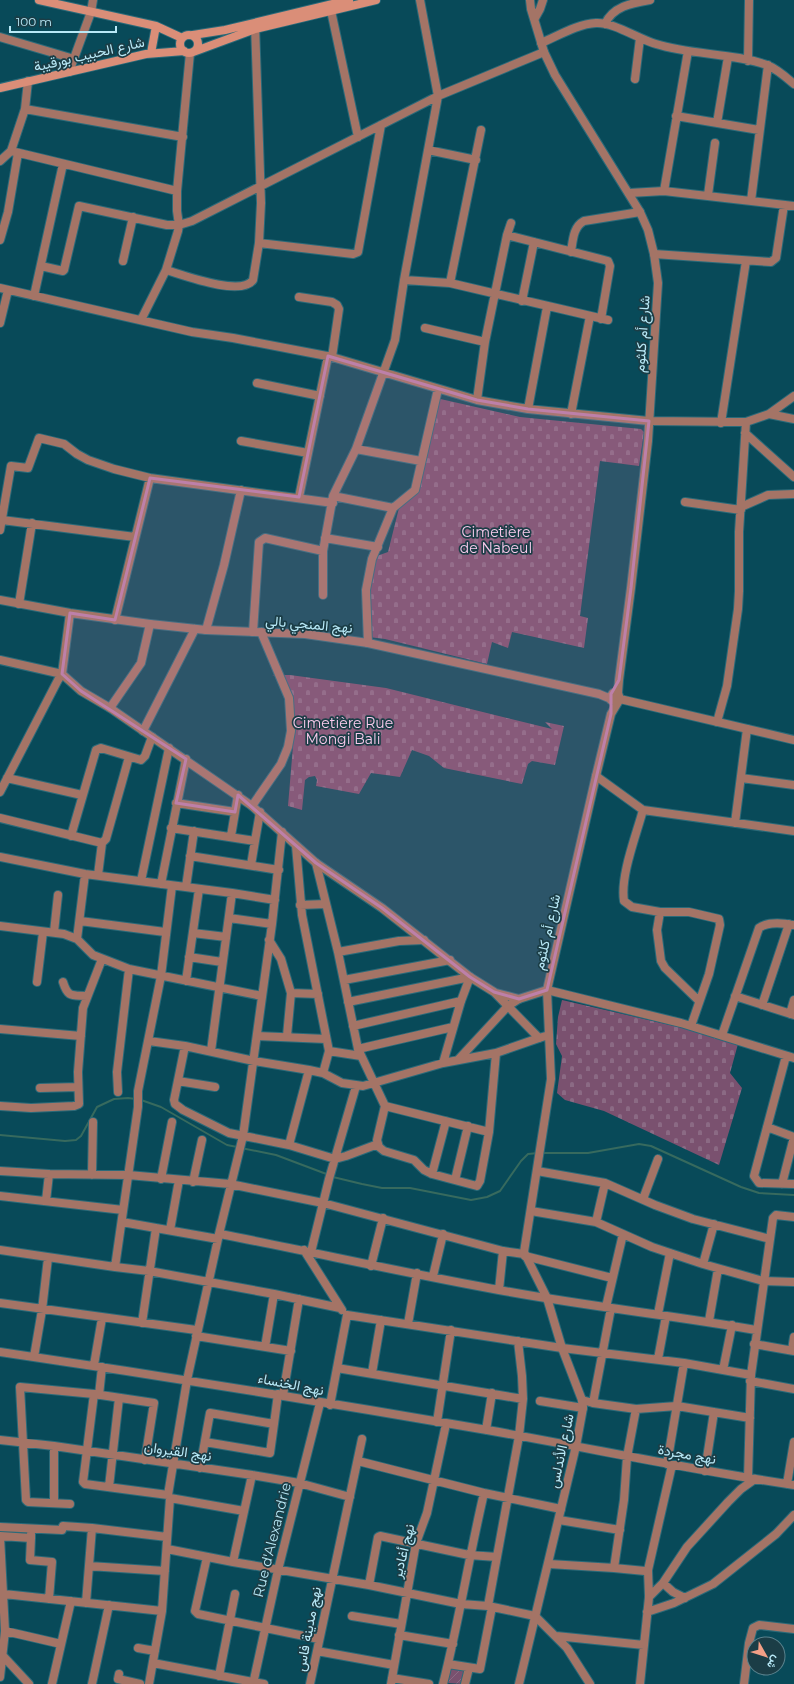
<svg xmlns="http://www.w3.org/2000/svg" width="794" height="1684" viewBox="0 0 794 1684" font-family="Montserrat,Vazirmatn,sans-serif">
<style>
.cemetery{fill:url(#cemetery-stones)}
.garden{fill:url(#garden-furrows)}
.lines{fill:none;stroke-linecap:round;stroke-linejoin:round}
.stream{stroke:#376a5e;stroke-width:2}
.minor-casing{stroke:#2b6a79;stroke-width:10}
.tertiary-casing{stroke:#2b6a79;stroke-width:10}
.secondary-casing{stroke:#2b6a79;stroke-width:10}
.minor{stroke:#a47466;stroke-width:8}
.tertiary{stroke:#a47466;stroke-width:8}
.secondary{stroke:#da8e78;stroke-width:8}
.marked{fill:#bd80a9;fill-opacity:0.2;stroke:#bd80a9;stroke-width:3;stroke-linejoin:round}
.labels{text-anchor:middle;stroke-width:3.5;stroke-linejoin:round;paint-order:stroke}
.street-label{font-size:14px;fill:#b8e9f7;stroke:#1b3d46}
.park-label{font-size:14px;fill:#fbcbed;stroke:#1b3d46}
</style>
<defs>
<pattern id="cemetery-stones" width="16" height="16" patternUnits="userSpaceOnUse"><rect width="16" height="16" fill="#7a516f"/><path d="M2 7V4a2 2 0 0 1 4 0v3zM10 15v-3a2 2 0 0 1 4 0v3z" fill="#8b6a84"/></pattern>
<pattern id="garden-furrows" width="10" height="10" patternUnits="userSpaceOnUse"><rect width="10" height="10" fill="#7a516f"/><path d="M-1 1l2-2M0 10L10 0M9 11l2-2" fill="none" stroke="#8b6a84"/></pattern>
</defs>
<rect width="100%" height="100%" fill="#084a59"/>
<path class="cemetery" d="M 436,398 L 520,417 L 641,429 L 644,432 L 639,466 L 600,461 L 580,616 L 588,618 L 584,648 L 512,632 L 508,648 L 492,642 L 487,664 L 385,639 L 369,637 L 368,583 L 374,557 L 388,552 L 400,504 L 416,493 Z
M 272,675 L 290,675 L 386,688 L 552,729 L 545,722 L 564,726 L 555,765 L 532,761 L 528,764 L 522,784 L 444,768 L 429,756 L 412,750 L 400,777 L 371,773 L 359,794 L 316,786 L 317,780 L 315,776 L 309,777 L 305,780 L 302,810 L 288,806 L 293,746 L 292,702 L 285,678 Z
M 562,1000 L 679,1027 L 738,1044 L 730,1073 L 742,1088 L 719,1165 L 604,1111 L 565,1100 L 557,1093 L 562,1056 L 556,1044 L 558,1017 Z"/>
<path class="garden" d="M 450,1668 L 465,1671 L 463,1684 L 446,1683 Z"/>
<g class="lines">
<path class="stream" d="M 141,1100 L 161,1107 L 227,1145 L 237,1147
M 0,1135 L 65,1141 L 76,1140 L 81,1136 L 97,1107 L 114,1099 L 128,1098 L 136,1099
M 241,1148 L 276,1155 L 329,1175
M 542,1153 L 588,1153 L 639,1144 L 651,1146 L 741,1187 L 759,1193 L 794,1195
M 333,1177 L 362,1184 L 382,1188 L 410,1188 L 471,1200 L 487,1197 L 500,1191 L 521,1161 L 528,1154 L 538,1153"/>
<defs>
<path id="minor" d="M 330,6 L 358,137
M 605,24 C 613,6 633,3 650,0
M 0,37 L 74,59
M 541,43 C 558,36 577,24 596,23 C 614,22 638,39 656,44 C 691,55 733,53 767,65 C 777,69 786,77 794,84
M 748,61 L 749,0
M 635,79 L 640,38
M 25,109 L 183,137
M 676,116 L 759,130
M 717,123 L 728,57
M 428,150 L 476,160
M 11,151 L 177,191
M 0,161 L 11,151 L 25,109 L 28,81
M 664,191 L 688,51
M 629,193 L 664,191 L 794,206
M 708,195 L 715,143
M 751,201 L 768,65
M 507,235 L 608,261 L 610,266 L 601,319
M 0,240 L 8,212 L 18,153
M 259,243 L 353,254 L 358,252 L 381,125
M 571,252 C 573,240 573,227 584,221 L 640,212
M 654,254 L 771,262 L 776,258 L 784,205
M 123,261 L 133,217
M 41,266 L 63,271 L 64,270 L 79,206 L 167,225 L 179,225 L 192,221 L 438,96 L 544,52
M 166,270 C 183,275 241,297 253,280 L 259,243 L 261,203 L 255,24
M 404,280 L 450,283 L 608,320
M 450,283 L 481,130
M 0,288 L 192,332 L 233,338 L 332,357 L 477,400 L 528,409 L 649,421 L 746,422 L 769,414 L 794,396
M 34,296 L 63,164
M 299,297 L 332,302 L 337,305 L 339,309 L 332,357
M 522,301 L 534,242
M 141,320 L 166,270 L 178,231 L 179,225 L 177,211 L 177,191 L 190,53
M 0,323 L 8,290
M 425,328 L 485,342
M 257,383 L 320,396
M 477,400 L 485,342 L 507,235 L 511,223
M 528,409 L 547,307
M 571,414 L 590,316
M 769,414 L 794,419
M 721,423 L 746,261
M 745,433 L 794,477
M 241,441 L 308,453
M 356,449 L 421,461
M 333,496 L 393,508
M 299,497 L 328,356
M 685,502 L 741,510
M 741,507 L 768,495 L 794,494
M 2,520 L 135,537
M 0,530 L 11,466 L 28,468 L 39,438 L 64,444 L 77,454 L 88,460 L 114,469 L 150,478 L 333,503
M 325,538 L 378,547
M 323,595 L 323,551 L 333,496 L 356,449 L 395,340 L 404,280 L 438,96 L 420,0
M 19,604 L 32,523
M 115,620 L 150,478
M 206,630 L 224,565 L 241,490
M 253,632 L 259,542 L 265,538 L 323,551
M 368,643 L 366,590 L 372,559 L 393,508 L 415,490 L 438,389
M 0,660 L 62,674 L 58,680 L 0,792
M 110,708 L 141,663 L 150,624
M 717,722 L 727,686 L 738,609 L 739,591 L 739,532 L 746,422
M 143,731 L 195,629
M 596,776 L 643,810 L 794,831
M 7,778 L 82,795
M 741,778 L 794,785
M 176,803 L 235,812
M 252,806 L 281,764 L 288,747 L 291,731 L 289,698 L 261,632
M 643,810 C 636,836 620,876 624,901 L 632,907 L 660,912 L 657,930 L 661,961 L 665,968 L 699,1001
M 0,818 L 102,843
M 735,823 L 747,729
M 171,828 L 255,841 L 260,812
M 71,836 L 96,750 L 101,748 L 141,760 L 145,756 L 152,737
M 231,836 L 238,795
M 296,846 L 302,915 L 329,1051 L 323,1073
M 190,856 L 279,870
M 0,857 L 85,874 L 232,893 L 275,900
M 316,863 L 338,952 L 358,1049 L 385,1106 L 489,1132
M 251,865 L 255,841
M 98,875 L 102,843 L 106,839 L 129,757
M 141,881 L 169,748
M 161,884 L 186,759
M 186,887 L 194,831
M 300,905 L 326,904
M 660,912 L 689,912 L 719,919 L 720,925 L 709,974 L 691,1026
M 229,918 L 272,924
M 80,921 L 165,932
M 0,926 L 64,934 L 77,939 L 93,955 L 129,969 L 262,996
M 54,932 L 58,895
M 193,933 L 226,937
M 77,939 L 85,874
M 269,940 L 281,959 L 291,993
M 338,952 L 399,941 L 424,940
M 189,957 L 222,962
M 344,980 L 450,960
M 186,981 L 199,889
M 37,982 L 43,932
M 63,982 C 68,998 72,995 87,996
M 547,990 L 681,1023 L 794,1058
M 735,996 L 794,1015
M 348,1002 L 470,977
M 762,1005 L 789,924
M 790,1014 L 794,1000
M 353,1026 L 461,1001
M 0,1029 L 81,1036
M 722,1035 L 759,928 C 768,921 783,923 794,925
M 257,1036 L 326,1039
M 287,1036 L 291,993 L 318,994
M 149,1041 L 185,1046 L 254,1061 L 309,1070 L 323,1073 L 342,1083 L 363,1086 L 443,1063 L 496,1053 L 539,1038
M 185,1046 L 174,1100 L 175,1104 L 183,1110 L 229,1133 L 289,1145 L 335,1159 L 346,1156 L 378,1144
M 358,1049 L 453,1027
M 211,1051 L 232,893
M 329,1051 L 361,1056
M 786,1056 L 754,1176 L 759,1183 L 794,1184
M 458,1060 L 508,1006 L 519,999
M 443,1063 L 461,1001 L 470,977
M 178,1081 L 215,1087
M 40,1088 L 78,1087
M 118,1092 L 117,1072 L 129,969
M 0,1106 L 31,1108 L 74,1106 L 79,1104 L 78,1072 L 83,1008 L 102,959
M 385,1106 L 377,1140 L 379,1147 L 384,1151 L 414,1160 L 424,1170 L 432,1174 L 477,1186 L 480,1181 L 489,1132 L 496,1053
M 767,1127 L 794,1137
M 289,1145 L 309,1070
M 0,1171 L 49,1174 L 128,1175 L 230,1184 L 323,1203 L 503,1251 L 524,1254
M 537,1171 L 605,1183 L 655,1205 L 693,1219 L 770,1239
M 432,1174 L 446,1121
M 92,1175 L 93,1122
M 161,1179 L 172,1122
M 455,1180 L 468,1126
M 193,1182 L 202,1140
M 782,1184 L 794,1137
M 0,1196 L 123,1210
M 643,1199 L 658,1159
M 46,1201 L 49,1174
M 531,1211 L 596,1222 L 652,1247 L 703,1264 L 763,1281 L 794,1282
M 122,1222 L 218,1239 L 187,1380 L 168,1495 L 170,1498 L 162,1611 L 149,1684
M 596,1222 L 605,1183
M 170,1230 L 179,1180
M 220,1234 C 313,1252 405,1273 499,1290 C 584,1306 671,1315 756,1330
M 218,1238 L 243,1136 L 272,924 L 282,832
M 0,1250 L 115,1267 L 149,1271 L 274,1294 L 340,1308
M 304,1250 L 342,1310
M 311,1252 L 329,1179 L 356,1086
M 525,1256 L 612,1278
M 703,1264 L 714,1224
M 371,1266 L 383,1218
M 115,1267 L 138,1107 L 138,1091 L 161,976 L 172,886
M 433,1276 L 443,1234
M 499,1290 L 503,1251
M 0,1303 L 196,1330
M 606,1307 L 623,1234
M 658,1314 L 670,1253
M 709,1321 L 718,1269
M 142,1323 L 156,1228
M 408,1324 L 417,1273
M 196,1336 L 291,1351
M 754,1344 L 794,1351
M 265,1347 L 274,1294
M 792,1350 L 794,1337
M 0,1352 C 163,1376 325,1402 487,1430 C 590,1448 691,1470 794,1485
M 34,1357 L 42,1310 L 48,1258
M 658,1359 L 666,1316
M 94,1365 L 102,1318
M 337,1368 L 523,1399
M 723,1370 L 732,1325
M 372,1373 L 381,1320
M 750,1381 L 794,1389
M 94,1394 L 83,1482 L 85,1484 L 168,1495
M 99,1395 L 102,1367
M 283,1395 L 299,1299
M 582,1400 L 593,1403 L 636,1409 L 677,1406 L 750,1418
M 540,1401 L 583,1408
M 593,1403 L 611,1308
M 330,1405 L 347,1315 L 562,1348 L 684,1363 L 751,1375
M 437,1422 L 451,1330
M 274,1424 L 278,1394
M 486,1430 L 492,1393
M 0,1440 L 54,1446 L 252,1475 L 299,1483 L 350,1497
M 358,1461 L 484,1493 L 561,1509
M 667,1464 L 684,1363
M 200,1468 L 210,1413 L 274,1424 L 270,1453 L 205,1442
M 705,1471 L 714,1412
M 748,1478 L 751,1375 L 773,1218 L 776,1215 L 794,1217
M 787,1484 L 794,1442
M 109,1487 L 119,1398
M 170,1498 L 244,1511
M 54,1502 L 54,1446
M 70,1504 L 28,1502 L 26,1500 L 20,1387 L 94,1394 L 154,1403 L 145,1460
M 559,1520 L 620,1530
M 0,1527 L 62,1530 L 63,1526 L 92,1528 L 167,1537
M 0,1536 L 31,1538 L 31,1534
M 0,1537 L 5,1631 L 0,1677
M 31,1538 L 30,1560 L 52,1562 L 49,1599
M 167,1549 L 233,1562 L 369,1585 L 461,1604 L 488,1606 L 535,1616 L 567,1648 L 590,1684
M 207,1557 L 195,1611 L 198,1614 L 319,1639
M 233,1562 L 252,1475
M 549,1564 L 614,1568 L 624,1500 L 627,1457 L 636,1409
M 89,1566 L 165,1571
M 614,1568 L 645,1571 L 648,1570
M 663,1583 L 673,1592 L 685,1598
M 369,1585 L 378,1537 L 380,1536 L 469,1555 L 497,1557
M 4,1594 L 162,1611
M 649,1597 L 663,1583 L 687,1547 L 728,1502 L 741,1489 L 755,1479
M 86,1603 L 92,1528
M 488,1606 L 519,1436 L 523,1399 L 522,1376 L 518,1341
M 647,1612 L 674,1603 L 713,1584 L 776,1534 L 794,1515
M 352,1616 L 401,1624
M 5,1631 L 61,1644
M 399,1635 L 453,1644
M 556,1636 L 644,1645
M 138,1648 L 155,1651
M 317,1651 L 394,1665
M 3,1656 L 29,1684
M 153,1663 L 264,1684
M 448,1664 L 480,1669 L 492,1607
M 119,1674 L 118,1679 L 140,1684
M 219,1676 L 235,1594
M 392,1678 L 429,1684
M 52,1684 L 71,1601
M 92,1684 L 109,1605
M 253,1684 L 278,1570 L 320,1403
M 310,1684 L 362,1439
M 391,1684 L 416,1543 L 427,1513 L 446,1424
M 443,1684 C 459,1621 469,1557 484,1493
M 465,1684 L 469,1668
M 640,1684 L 649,1597 L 648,1570 L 672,1465
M 744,1684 L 749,1643 L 753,1628 L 759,1625 L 794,1629"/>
<path id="tertiary" d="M 530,0 L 531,9 L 544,52 L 555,75 L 640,212 L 648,230 L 654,254 L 658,283 L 648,441 L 631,588 L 619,680 L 618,693
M 535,18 L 540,9 L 543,0
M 69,72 L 91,12 L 93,0
M 0,600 L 70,613 L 150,624 L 206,630 L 305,634 L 368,643 L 599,694 L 611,699
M 70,613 L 62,674 L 81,691 L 110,708 L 252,806 L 316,863 L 382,908 L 470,977 L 494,992 L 539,1038 L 549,1035
M 620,699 L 794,740
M 496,993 L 519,999 L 547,990
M 519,1684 L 576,1446 L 583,1408 L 582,1400 L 562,1348 L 547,1298 L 524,1252 L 551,1079 L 547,990 L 596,776 L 611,714 L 620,699 L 618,693 L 613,693 L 611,696 L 611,700 L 617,701"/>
<path id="secondary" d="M 39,0 L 156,26 L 182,38
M180 44a9 9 0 1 1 18 0a9 9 0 1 1-18 0Z
M 193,35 L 225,30 L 349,0
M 193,52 L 255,29 L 376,0
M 151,53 L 156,26
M 0,88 L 146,54 L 184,51"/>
</defs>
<use href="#minor" class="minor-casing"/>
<use href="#tertiary" class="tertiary-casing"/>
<use href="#secondary" class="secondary-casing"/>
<use href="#minor" class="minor"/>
<use href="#tertiary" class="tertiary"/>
<use href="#secondary" class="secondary"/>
</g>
<path class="marked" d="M 328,356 L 477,400 L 528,409 L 649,421 L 631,588 L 619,680 L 611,694 L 611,714 L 547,990 L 519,999 L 494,992 L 470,977 L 382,908 L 316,863 L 238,795 L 235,812 L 176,803 L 186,759 L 81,691 L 62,674 L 70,613 L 115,620 L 150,478 L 299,497 Z"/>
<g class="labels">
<g class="street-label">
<text transform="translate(89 54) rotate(-13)" y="5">شارع الحبيب بورقيبة</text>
<text transform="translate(642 334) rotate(-86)" y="5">شارع أم كلثوم</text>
<text transform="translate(309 624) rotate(5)" y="5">نهج المنجي بالي</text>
<text transform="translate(547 932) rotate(-77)" y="5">شارع أم كلثوم</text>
<text transform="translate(291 1384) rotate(11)" y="5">نهج الخنساء</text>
<text transform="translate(178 1451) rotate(8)" y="5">نهج القيروان</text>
<text transform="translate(561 1451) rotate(-78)" y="5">شارع الأندلس</text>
<text transform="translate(687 1454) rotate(10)" y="5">نهج مجردة</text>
<text transform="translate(272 1540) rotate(-76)" y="5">Rue d'Alexandrie</text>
<text transform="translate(403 1551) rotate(-76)" y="5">نهج أغادير</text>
<text transform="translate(308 1629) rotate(-79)" y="5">نهج مدينة فاس</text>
</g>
<g class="park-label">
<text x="496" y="537">Cimetière<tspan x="496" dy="16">de Nabeul</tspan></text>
<text x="343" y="728">Cimetière Rue<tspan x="343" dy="16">Mongi Bali</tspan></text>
</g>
</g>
<g transform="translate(766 1656) rotate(129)"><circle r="19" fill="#1b3d46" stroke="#5a828d"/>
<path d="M0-3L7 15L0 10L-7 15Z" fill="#f39f86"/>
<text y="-6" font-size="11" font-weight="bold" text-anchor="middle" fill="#b8e9f7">ش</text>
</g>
<path d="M10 26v6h106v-6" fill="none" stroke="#b8e9f7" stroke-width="2"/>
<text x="16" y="26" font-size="12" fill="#b8e9f7" stroke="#1b3d46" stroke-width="3" paint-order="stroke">100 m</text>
</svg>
